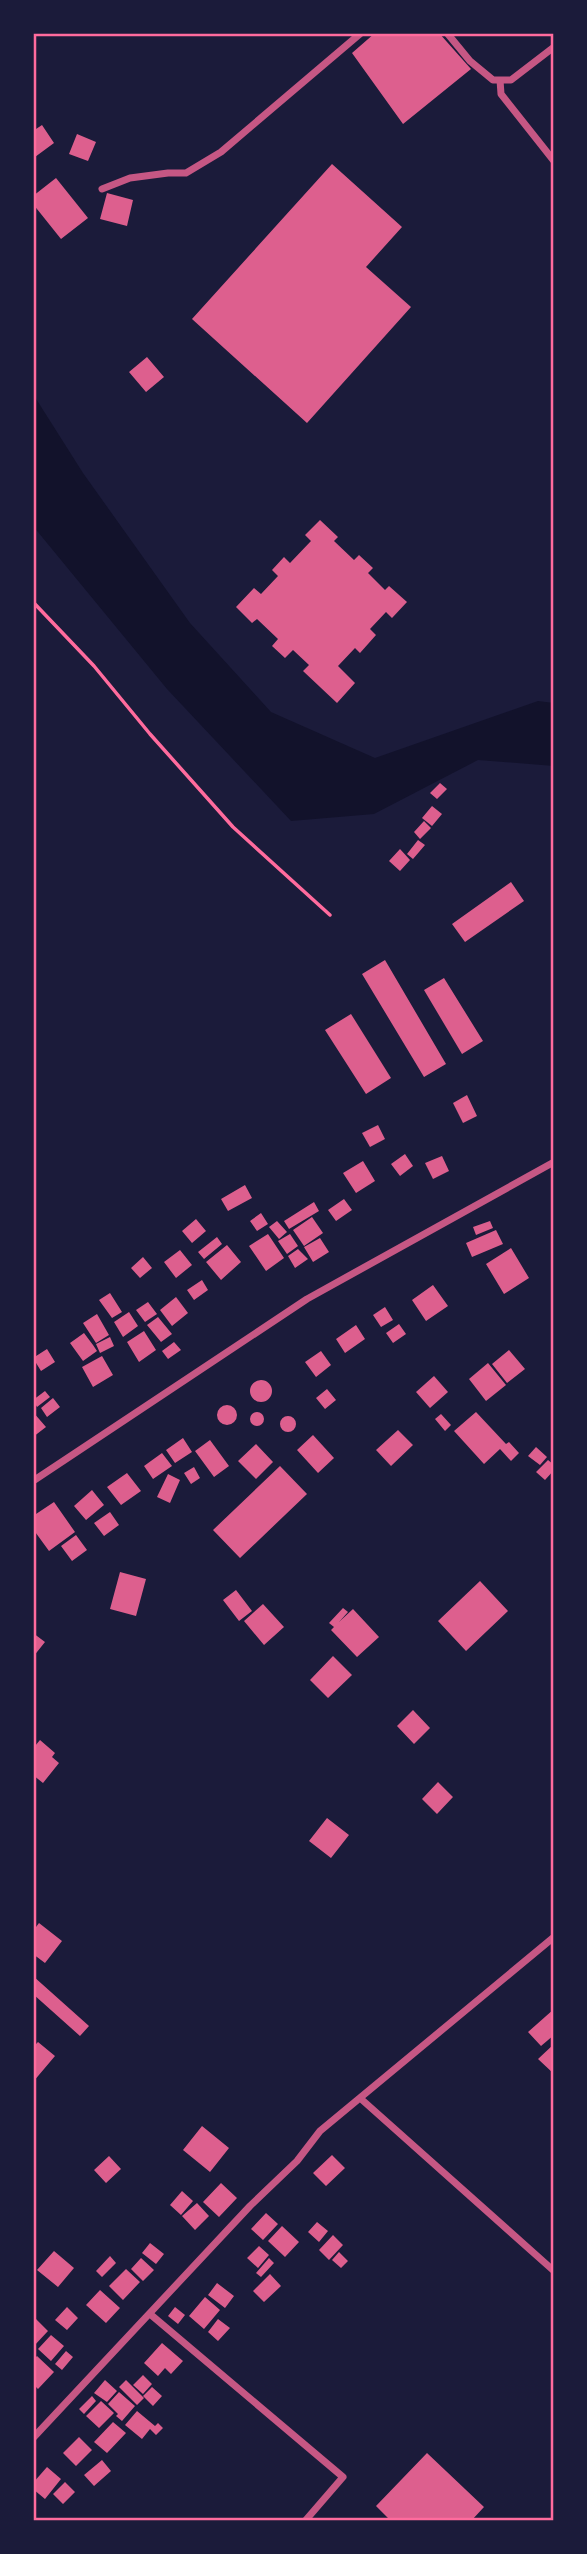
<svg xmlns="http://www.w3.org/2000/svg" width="587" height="2554" viewBox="0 0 587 2554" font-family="Overpass,sans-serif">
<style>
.water{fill:#12122b}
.building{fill:#dd5f8e}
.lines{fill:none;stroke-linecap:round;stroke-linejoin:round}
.path{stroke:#ff6b9d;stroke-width:3.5}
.minor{stroke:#c65784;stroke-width:7}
.neatline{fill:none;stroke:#ff6b9d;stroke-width:2.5}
</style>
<rect width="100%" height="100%" fill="#1b1b3a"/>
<path class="water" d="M 33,394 L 83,473 L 190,623 L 271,712 L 375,758 L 538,701 L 554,703 L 554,766 L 478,760 L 374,814 L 291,821 L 167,689 L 33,526 Z"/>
<path class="building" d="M 375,33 L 439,33 L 471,69 L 403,124 L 352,53 Z
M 42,125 L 54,143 L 35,157 L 33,131 Z
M 77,134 L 96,142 L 88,161 L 69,154 Z
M 332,164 L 402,227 L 366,267 L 411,307 L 307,423 L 192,319 Z
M 56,178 L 88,218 L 61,239 L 33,204 L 33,196 Z
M 107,193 L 133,200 L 127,226 L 100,219 Z
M 147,357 L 164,377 L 146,392 L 129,372 Z
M 320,520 L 338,537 L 334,541 L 354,560 L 359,555 L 373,568 L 368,573 L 385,590 L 389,586 L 407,602 L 392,618 L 386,612 L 370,629 L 376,635 L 360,653 L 355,648 L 338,666 L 355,683 L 337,703 L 303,671 L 309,665 L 293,650 L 285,658 L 272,646 L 278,639 L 257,619 L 252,623 L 236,607 L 254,588 L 261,594 L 278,576 L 272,570 L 284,557 L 290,563 L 311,541 L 305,535 Z
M 440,783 L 447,789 L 437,799 L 430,793 Z
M 432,806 L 442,814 L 432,826 L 422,818 Z
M 424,821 L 431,828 L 420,839 L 414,832 Z
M 418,840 L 425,845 L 413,859 L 407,854 Z
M 400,849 L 410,860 L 400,871 L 389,861 Z
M 511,882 L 524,901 L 465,942 L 452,924 Z
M 385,960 L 446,1064 L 424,1077 L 362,974 Z
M 444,978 L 483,1041 L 462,1054 L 424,990 Z
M 351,1014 L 391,1078 L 366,1094 L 325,1030 Z
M 467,1095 L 477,1116 L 463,1123 L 453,1103 Z
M 378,1125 L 385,1139 L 370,1147 L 362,1133 Z
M 405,1154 L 413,1166 L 400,1176 L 391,1164 Z
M 442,1156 L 449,1171 L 433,1179 L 425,1163 Z
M 363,1161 L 375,1181 L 356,1193 L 343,1173 Z
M 245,1185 L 252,1198 L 228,1211 L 221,1199 Z
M 344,1199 L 352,1210 L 336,1221 L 328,1210 Z
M 314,1202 L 319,1211 L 289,1229 L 284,1221 Z
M 261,1213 L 268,1224 L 257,1231 L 250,1221 Z
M 312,1217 L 323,1233 L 304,1246 L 293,1230 Z
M 196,1219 L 206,1231 L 192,1243 L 182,1231 Z
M 277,1221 L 287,1232 L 279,1239 L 269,1227 Z
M 490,1221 L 493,1228 L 476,1235 L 473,1227 Z
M 496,1230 L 503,1244 L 472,1257 L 466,1243 Z
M 268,1234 L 284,1258 L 266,1271 L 249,1246 Z
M 290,1234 L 298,1246 L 287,1254 L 278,1241 Z
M 217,1237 L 222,1244 L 204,1259 L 198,1252 Z
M 320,1238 L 329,1252 L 313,1262 L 304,1247 Z
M 227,1245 L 241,1262 L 221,1280 L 206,1262 Z
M 511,1248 L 529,1278 L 504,1294 L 486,1264 Z
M 298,1249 L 308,1259 L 295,1268 L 288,1256 Z
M 180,1250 L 192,1265 L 176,1278 L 164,1262 Z
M 143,1257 L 152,1268 L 140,1278 L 131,1268 Z
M 202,1280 L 208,1290 L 194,1300 L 187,1290 Z
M 433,1285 L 448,1306 L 426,1321 L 412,1300 Z
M 110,1293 L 122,1312 L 112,1318 L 99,1300 Z
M 176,1297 L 188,1313 L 172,1326 L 160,1310 Z
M 148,1302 L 157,1314 L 145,1322 L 136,1310 Z
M 385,1307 L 393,1320 L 381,1327 L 373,1315 Z
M 129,1312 L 138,1326 L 123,1337 L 114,1322 Z
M 97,1314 L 109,1335 L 96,1343 L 83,1323 Z
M 158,1317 L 172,1334 L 161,1342 L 147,1325 Z
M 399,1324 L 406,1334 L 393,1343 L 386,1333 Z
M 356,1325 L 365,1339 L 345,1353 L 336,1339 Z
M 144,1331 L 156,1350 L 139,1362 L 127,1342 Z
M 84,1333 L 93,1345 L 90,1347 L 93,1345 L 97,1351 L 83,1361 L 70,1343 Z
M 110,1337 L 114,1346 L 100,1353 L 96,1344 Z
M 174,1342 L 181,1350 L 168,1359 L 162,1351 Z
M 47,1349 L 55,1362 L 41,1371 L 33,1358 Z
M 509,1350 L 525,1369 L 507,1383 L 492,1364 Z
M 321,1351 L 331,1365 L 316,1377 L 305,1362 Z
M 102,1356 L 113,1375 L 93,1387 L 82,1367 Z
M 488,1363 L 506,1385 L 486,1401 L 469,1379 Z
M 434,1376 L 448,1392 L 430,1408 L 416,1392 Z
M250 1391a11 11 0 1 1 22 0a11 11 0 1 1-22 0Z
M 327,1389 L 336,1400 L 325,1409 L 316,1398 Z
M 45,1391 L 50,1397 L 37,1407 L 33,1400 Z
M 53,1398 L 60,1407 L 47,1417 L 41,1408 Z
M217 1415a10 10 0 1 1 20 0a10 10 0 1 1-20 0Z
M 33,1412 L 46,1427 L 33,1437 Z
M 476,1412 L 506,1444 L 509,1442 L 519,1453 L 511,1461 L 500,1449 L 484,1464 L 454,1431 Z
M250 1419a7 7 0 1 1 14 0a7 7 0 1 1-14 0Z
M 441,1414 L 451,1425 L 445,1431 L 435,1419 Z
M280 1424a8 8 0 1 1 16 0a8 8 0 1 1-16 0Z
M 398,1430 L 413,1445 L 391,1466 L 376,1450 Z
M 313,1435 L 334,1458 L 318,1473 L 297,1450 Z
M 183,1438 L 192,1452 L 175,1463 L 166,1450 Z
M 210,1440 L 229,1466 L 214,1477 L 195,1451 Z
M 256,1444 L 273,1462 L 256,1479 L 238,1461 Z
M 536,1447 L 547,1457 L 540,1465 L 528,1456 Z
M 162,1453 L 172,1466 L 153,1479 L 144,1466 Z
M 548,1460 L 554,1465 L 554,1470 L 545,1480 L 536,1472 Z
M 280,1466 L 307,1494 L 240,1558 L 213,1530 Z
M 194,1467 L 200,1478 L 191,1484 L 184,1473 Z
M 127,1473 L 141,1491 L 121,1505 L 107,1487 Z
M 168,1474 L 180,1480 L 170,1503 L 157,1497 Z
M 92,1490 L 104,1505 L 86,1520 L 74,1506 Z
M 54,1502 L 75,1532 L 49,1551 L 33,1529 L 33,1516 Z
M 110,1512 L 119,1525 L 104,1536 L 94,1523 Z
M 76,1535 L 87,1550 L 72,1561 L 61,1546 Z
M 120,1572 L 146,1579 L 136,1616 L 110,1609 Z
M 480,1581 L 508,1611 L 466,1651 L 438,1621 Z
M 236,1590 L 252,1611 L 239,1621 L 223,1600 Z
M 263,1604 L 284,1627 L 264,1645 L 244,1621 Z
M 343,1608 L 348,1612 L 339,1622 L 353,1609 L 379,1637 L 357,1657 L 331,1630 L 334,1627 L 329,1623 Z
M 33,1633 L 45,1642 L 33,1657 Z
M 333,1656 L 352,1675 L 328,1698 L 310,1680 Z
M 413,1710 L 430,1728 L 414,1744 L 397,1726 Z
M 40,1740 L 55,1753 L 52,1757 L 59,1763 L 43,1783 L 33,1775 L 33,1745 L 35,1746 Z
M 438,1782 L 453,1797 L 437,1814 L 422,1799 Z
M 327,1818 L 349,1835 L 331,1858 L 309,1841 Z
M 39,1923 L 62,1941 L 45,1963 L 33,1954 L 33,1931 Z
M 33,1976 L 89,2026 L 80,2036 L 33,1994 Z
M 554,2009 L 554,2035 L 541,2046 L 528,2032 Z
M 38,2042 L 55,2056 L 33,2082 L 33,2047 Z
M 554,2044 L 554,2074 L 538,2059 Z
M 202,2126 L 229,2148 L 210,2172 L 183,2150 Z
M 332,2155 L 345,2168 L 326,2186 L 313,2173 Z
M 109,2156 L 121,2169 L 106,2183 L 94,2170 Z
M 221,2183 L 237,2198 L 219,2217 L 203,2202 Z
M 182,2191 L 193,2201 L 181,2215 L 170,2205 Z
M 197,2203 L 209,2216 L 195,2230 L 182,2216 Z
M 266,2213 L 278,2224 L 263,2240 L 251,2229 Z
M 317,2222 L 328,2231 L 319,2242 L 308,2232 Z
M 282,2226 L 299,2242 L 285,2257 L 268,2241 Z
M 333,2235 L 343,2245 L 329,2260 L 319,2250 Z
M 150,2243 L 164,2254 L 156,2264 L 142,2253 Z
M 259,2246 L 269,2255 L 258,2268 L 247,2258 Z
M 54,2251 L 74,2268 L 58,2287 L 37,2270 Z
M 339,2252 L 348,2261 L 341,2268 L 332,2260 Z
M 110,2256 L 116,2263 L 102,2277 L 96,2271 Z
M 141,2258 L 154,2270 L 143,2281 L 131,2269 Z
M 269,2258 L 274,2263 L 261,2277 L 256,2273 Z
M 126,2269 L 140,2282 L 123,2300 L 109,2286 Z
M 270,2274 L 281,2286 L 264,2302 L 253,2291 Z
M 217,2283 L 234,2296 L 225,2308 L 208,2295 Z
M 100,2290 L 120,2308 L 106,2323 L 86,2305 Z
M 205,2297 L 220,2310 L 204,2329 L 189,2316 Z
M 67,2307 L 78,2318 L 67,2330 L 55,2320 Z
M 175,2307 L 185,2315 L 178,2324 L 168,2316 Z
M 36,2319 L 48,2331 L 33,2347 L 33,2322 Z
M 218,2319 L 230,2328 L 218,2341 L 208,2332 Z
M 51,2335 L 64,2346 L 51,2361 L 38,2349 Z
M 162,2343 L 183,2361 L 171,2374 L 165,2368 L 158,2376 L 144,2363 Z
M 66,2351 L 73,2357 L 62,2370 L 55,2364 Z
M 37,2356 L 54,2372 L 38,2389 L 33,2384 L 33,2360 Z
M 143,2375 L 152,2384 L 143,2394 L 133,2385 Z
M 105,2380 L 117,2391 L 107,2402 L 94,2393 Z
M 126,2380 L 144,2398 L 137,2405 L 119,2387 Z
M 152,2387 L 162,2396 L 153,2406 L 143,2396 Z
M 119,2392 L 135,2406 L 122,2421 L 116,2416 L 118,2414 L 108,2404 Z
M 92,2396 L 96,2401 L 84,2414 L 79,2409 Z
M 101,2401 L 114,2413 L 99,2428 L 86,2416 Z
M 137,2411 L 155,2426 L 158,2423 L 163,2428 L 156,2435 L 150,2429 L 142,2439 L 125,2425 Z
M 113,2422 L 126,2433 L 107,2453 L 94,2442 Z
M 79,2437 L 92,2450 L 76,2466 L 63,2453 Z
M 427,2453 L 484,2507 L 471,2521 L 391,2521 L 376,2506 Z
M 102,2460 L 111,2471 L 94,2486 L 84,2475 Z
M 47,2467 L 61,2479 L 45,2499 L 33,2489 L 33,2483 Z
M 65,2482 L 75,2492 L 63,2504 L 53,2494 Z"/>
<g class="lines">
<path class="path" d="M 33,602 L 94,666 L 150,734 L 233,827 L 330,915"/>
<path class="minor" d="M 447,33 L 470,61 L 493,80 L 511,80 L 554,47
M 500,80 L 501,94 L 554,161
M 102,189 L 130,178 L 168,173 L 186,173 L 221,152 L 361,33
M 33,1481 L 307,1299 L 554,1162
M 360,2098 L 554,2271
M 150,2314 L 343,2477 L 305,2521
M 33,2438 L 250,2206 L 297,2161 L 320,2131 L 554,1937"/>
</g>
<rect width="587" height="2554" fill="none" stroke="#1b1b3a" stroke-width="70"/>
<rect x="35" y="35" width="517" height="2484" class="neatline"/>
</svg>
